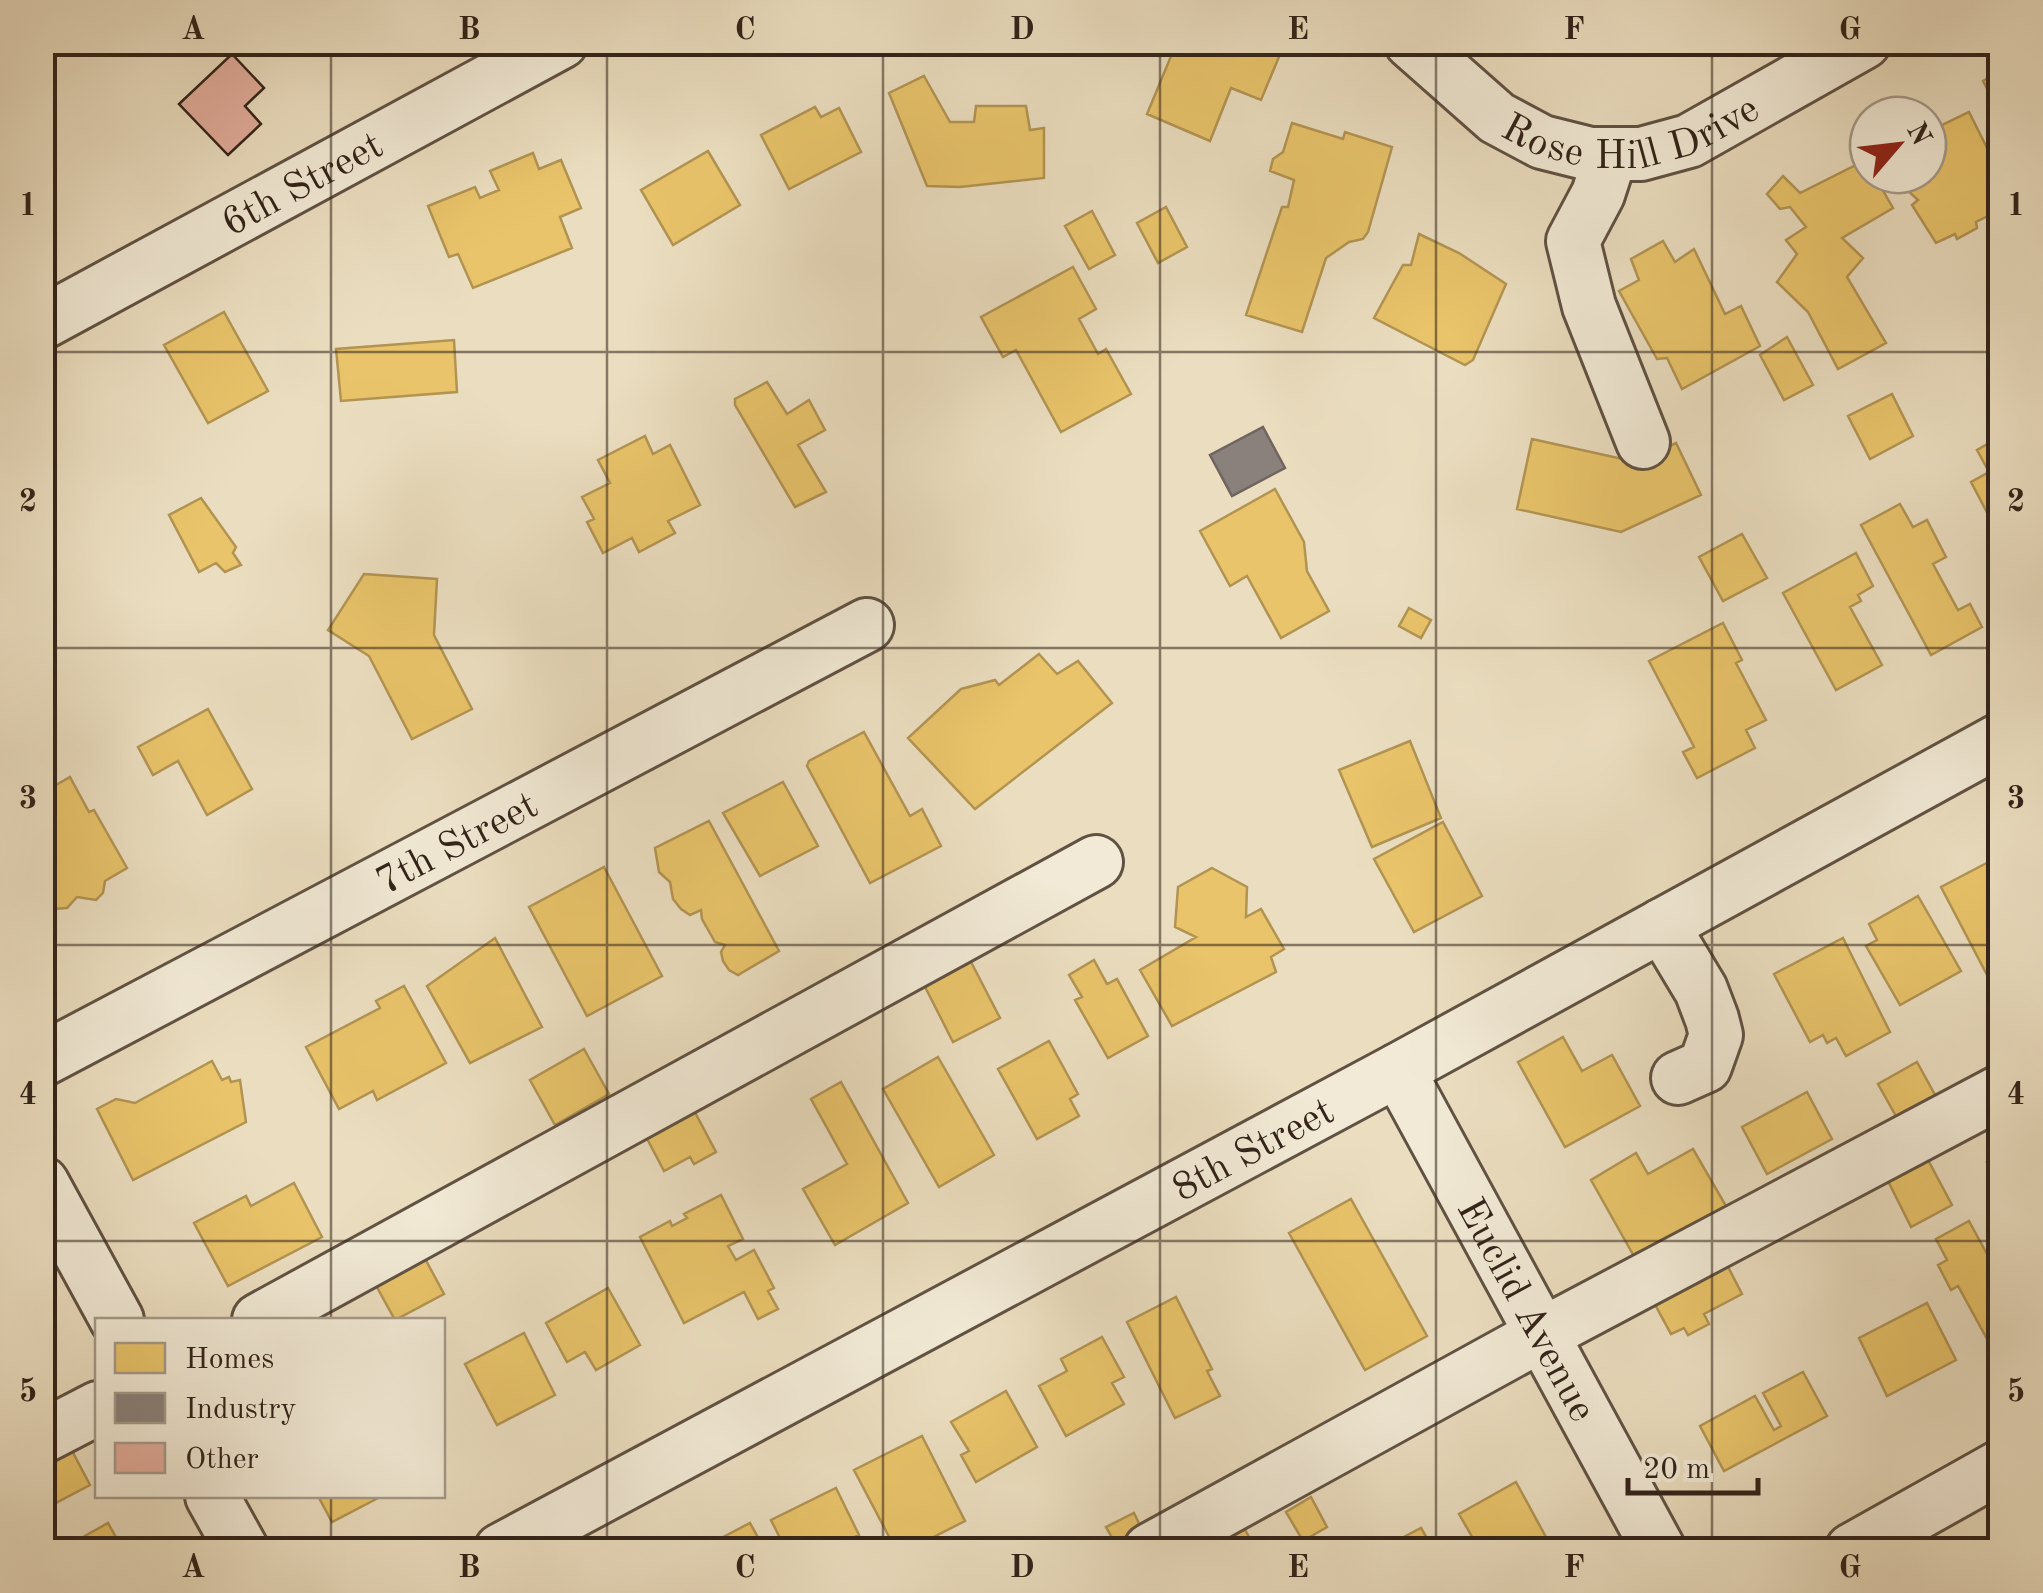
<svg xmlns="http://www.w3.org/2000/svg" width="2043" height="1593" viewBox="0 0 2043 1593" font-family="'Old Standard TT',serif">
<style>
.homes{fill:#e9c46a;stroke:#b29452;stroke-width:2.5}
.industry{fill:#8a817c;stroke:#70655e;stroke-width:2.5}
.building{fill:#e2ad9c;stroke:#322319;stroke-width:2.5}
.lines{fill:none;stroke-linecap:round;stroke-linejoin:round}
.minor-casing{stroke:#605243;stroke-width:58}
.minor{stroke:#f2ead6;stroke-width:52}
.grid{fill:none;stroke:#322319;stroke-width:2.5;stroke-opacity:0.55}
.labels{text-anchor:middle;stroke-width:10;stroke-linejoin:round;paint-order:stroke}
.street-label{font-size:40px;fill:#322319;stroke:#f2ead6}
.neatline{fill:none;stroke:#322319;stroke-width:4}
.grid-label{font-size:32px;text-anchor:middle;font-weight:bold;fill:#322319}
</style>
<rect width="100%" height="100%" fill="#ebdec0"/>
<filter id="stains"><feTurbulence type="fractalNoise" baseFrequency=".002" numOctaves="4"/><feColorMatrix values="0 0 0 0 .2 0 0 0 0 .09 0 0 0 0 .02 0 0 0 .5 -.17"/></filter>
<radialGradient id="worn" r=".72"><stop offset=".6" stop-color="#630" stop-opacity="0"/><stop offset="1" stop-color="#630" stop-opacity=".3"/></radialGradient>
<path class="homes" d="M 1159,42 L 1259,42 L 1281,52 L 1261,100 L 1231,88 L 1210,141 L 1147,114 L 1174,49 Z
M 2000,71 L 2000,113 L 1983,81 Z
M 924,76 L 950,122 L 974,122 L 976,106 L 1026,106 L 1030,130 L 1044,128 L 1044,178 L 960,187 L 927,186 L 889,93 Z
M 815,107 L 821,117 L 839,108 L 861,152 L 789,189 L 761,135 Z
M 1969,112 L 2000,174 L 2000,237 L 1990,215 L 1976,222 L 1977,228 L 1957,239 L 1955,234 L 1936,243 L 1912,205 L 1918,200 L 1906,189 L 1911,175 L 1928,175 L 1928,144 L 1932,130 Z
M 1292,123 L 1343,139 L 1345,132 L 1392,147 L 1368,232 L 1363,239 L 1349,242 L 1326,258 L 1302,332 L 1246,315 L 1282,207 L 1288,207 L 1294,180 L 1270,171 L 1273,159 L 1283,152 Z
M 708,151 L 740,205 L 673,245 L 641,190 Z
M 533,153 L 539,169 L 561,160 L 581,208 L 560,217 L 572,248 L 473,288 L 458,254 L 449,257 L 428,206 L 475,187 L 480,198 L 499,190 L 490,171 Z
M 1866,160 L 1868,175 L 1874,175 L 1893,208 L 1842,238 L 1863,258 L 1847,277 L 1886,343 L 1838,369 L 1808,312 L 1777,282 L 1797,254 L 1786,240 L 1806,227 L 1790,207 L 1780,209 L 1767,194 L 1783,176 L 1800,193 Z
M 1166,207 L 1187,247 L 1158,263 L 1137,223 Z
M 1092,211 L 1115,255 L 1089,269 L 1065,226 Z
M 1419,234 L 1459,253 L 1506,284 L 1473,360 L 1465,365 L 1374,318 L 1403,265 L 1411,265 Z
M 2000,238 L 2000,262 L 1992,247 Z
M 1663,241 L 1675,262 L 1694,249 L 1725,314 L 1741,306 L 1760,346 L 1682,389 L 1667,358 L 1657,359 L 1619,291 L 1639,280 L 1631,259 Z
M 1073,267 L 1096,309 L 1079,319 L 1098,354 L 1106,349 L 1131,394 L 1061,432 L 1016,350 L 1003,357 L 981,317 Z
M 224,312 L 268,391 L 208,423 L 164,345 Z
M 1787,337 L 1813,385 L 1784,400 L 1760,355 Z
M 454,340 L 457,392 L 341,401 L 336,349 Z
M 767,382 L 787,414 L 809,400 L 825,430 L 798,445 L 826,492 L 795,507 L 735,405 L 735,399 Z
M 1892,394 L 1913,436 L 1870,459 L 1848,416 Z
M 645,436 L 653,454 L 670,445 L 700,505 L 668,521 L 675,533 L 639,552 L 632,538 L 603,553 L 587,522 L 594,519 L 582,497 L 610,483 L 598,460 Z
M 2000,437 L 2000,537 L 1971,482 L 1989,472 L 1977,450 Z
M 1532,439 L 1636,462 L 1676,443 L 1701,495 L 1621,532 L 1517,509 Z
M 1275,489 L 1304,542 L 1307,571 L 1329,611 L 1281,638 L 1247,576 L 1230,586 L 1200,531 Z
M 201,498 L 236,547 L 233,553 L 241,565 L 225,572 L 216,563 L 199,572 L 169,515 Z
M 1900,504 L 1913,527 L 1927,520 L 1946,557 L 1933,564 L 1958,610 L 1970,604 L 1982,627 L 1931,655 L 1861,525 Z
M 1742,534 L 1767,578 L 1723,601 L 1699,557 Z
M 1856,553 L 1873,586 L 1858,595 L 1861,601 L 1850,607 L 1882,665 L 1836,690 L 1783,593 Z
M 364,574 L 437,579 L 434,635 L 472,709 L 412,739 L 369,656 L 328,630 Z
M 1409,608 L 1431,620 L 1421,638 L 1399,626 Z
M 1723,623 L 1742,660 L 1736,663 L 1766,720 L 1746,730 L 1755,748 L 1697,778 L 1683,752 L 1694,747 L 1649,661 Z
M 1039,654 L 1057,674 L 1078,661 L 1112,703 L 975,809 L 908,738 L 961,689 L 995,680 L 999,685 Z
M 208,709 L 252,789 L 207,815 L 178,761 L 153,775 L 138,747 Z
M 864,732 L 910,816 L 922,809 L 941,846 L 870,883 L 807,766 L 809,761 Z
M 1410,741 L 1441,818 L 1372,847 L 1339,770 Z
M 70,777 L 89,812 L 94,810 L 127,868 L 105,881 L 103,893 L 96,900 L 77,897 L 67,908 L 53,909 L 42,901 L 42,839 L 48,836 L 42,826 L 42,793 Z
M 783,782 L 818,846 L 760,876 L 723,813 Z
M 709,821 L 779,951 L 738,975 L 729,970 L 723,961 L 721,952 L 725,945 L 715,942 L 702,919 L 701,910 L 690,915 L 681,909 L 673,899 L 670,882 L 659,872 L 655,848 Z
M 1443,822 L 1482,896 L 1414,932 L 1374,859 Z
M 2000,856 L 2000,989 L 1996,992 L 1941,887 Z
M 604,867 L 662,976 L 587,1016 L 529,907 Z
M 1212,868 L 1247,887 L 1246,917 L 1261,909 L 1284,949 L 1271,957 L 1276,972 L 1172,1026 L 1140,970 L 1196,937 L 1175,927 L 1178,887 Z
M 1918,896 L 1961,971 L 1900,1005 L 1866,946 L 1877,940 L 1869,924 Z
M 495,938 L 542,1027 L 470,1063 L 427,986 Z
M 1843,938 L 1890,1032 L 1846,1056 L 1836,1038 L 1827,1043 L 1823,1035 L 1810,1042 L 1774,974 Z
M 957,953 L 964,966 L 971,962 L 1000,1018 L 953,1042 L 918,973 Z
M 1094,960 L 1107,984 L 1117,979 L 1148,1036 L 1108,1058 L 1075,1000 L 1082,997 L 1069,975 Z
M 404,986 L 446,1063 L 377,1100 L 373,1091 L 339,1109 L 306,1047 L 380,1008 L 376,1001 Z
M 1563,1037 L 1582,1071 L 1612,1055 L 1640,1106 L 1565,1147 L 1518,1062 Z
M 1049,1041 L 1078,1094 L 1070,1099 L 1079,1116 L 1037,1139 L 998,1069 Z
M 584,1049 L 609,1094 L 555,1125 L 530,1080 Z
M 938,1057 L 994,1155 L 939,1187 L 883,1089 Z
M 212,1061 L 222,1080 L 229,1077 L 231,1082 L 240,1080 L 246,1122 L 133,1180 L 97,1109 L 116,1099 L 135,1103 Z
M 1917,1062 L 1945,1113 L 1906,1134 L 1878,1084 Z
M 841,1082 L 908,1203 L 835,1245 L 803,1189 L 847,1164 L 811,1099 Z
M 1807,1092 L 1832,1139 L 1767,1174 L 1742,1127 Z
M 689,1101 L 716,1152 L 694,1164 L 690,1157 L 664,1171 L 641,1127 Z
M 1693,1149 L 1726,1206 L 1635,1258 L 1591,1180 L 1636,1153 L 1648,1174 Z
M 2000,1155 L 2000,1186 L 1987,1162 Z
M 1927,1158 L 1952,1205 L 1911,1227 L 1887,1179 Z
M 294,1183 L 322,1237 L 228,1286 L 194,1223 L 246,1196 L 251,1206 Z
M 721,1195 L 743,1239 L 728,1246 L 736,1260 L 754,1250 L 774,1288 L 768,1291 L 778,1309 L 758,1319 L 744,1292 L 684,1323 L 640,1237 L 670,1221 L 672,1226 L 687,1218 L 684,1214 Z
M 1351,1199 L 1427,1336 L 1365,1370 L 1289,1233 Z
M 1969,1221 L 1994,1267 L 2000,1263 L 2000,1343 L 1992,1348 L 1958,1286 L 1951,1290 L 1938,1265 L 1947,1260 L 1936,1239 Z
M 422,1253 L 444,1294 L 395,1320 L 373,1280 Z
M 1725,1261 L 1742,1294 L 1704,1314 L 1709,1324 L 1688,1335 L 1684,1328 L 1671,1334 L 1652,1299 Z
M 608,1288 L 640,1345 L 596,1370 L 585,1352 L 567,1362 L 546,1323 Z
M 1176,1297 L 1212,1369 L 1207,1371 L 1220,1396 L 1175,1418 L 1127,1322 Z
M 1927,1303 L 1956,1360 L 1887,1396 L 1859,1338 Z
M 524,1333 L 555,1395 L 497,1425 L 465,1364 Z
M 1102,1337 L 1124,1377 L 1112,1383 L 1124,1404 L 1066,1436 L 1039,1386 L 1067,1371 L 1061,1359 Z
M 1803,1372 L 1827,1416 L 1724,1471 L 1700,1426 L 1755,1396 L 1774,1430 L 1781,1426 L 1763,1393 Z
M 1006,1391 L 1037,1447 L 976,1482 L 961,1455 L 969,1451 L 951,1422 Z
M 922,1436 L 965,1521 L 908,1550 L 896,1550 L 854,1470 Z
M 69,1445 L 90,1485 L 50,1506 L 42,1491 L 42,1458 Z
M 1516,1482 L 1553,1550 L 1462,1550 L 1475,1542 L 1459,1514 Z
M 836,1488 L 859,1535 L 827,1550 L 786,1550 L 771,1520 Z
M 318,1496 L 382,1496 L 332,1522 Z
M 1311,1497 L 1327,1527 L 1303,1541 L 1286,1512 Z
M 1134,1513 L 1144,1534 L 1118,1548 L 1106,1527 Z
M 108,1523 L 123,1550 L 69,1550 L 67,1546 Z
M 750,1523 L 765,1550 L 708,1550 L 706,1546 Z
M 1243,1526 L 1256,1550 L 1197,1550 Z
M 1421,1528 L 1434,1550 L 1379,1550 Z"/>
<path class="industry" d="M 1263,427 L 1285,468 L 1232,496 L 1210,455 Z"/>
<path class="building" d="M 232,54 L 264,88 L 245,106 L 261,124 L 228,155 L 179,104 Z"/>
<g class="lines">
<defs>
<g id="minor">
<path id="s1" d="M 1411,42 L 1497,118 L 1542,142 L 1590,154 L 1641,154 L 1689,141 L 1864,42"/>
<path d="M 1611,154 L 1598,194 L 1573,241 L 1589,306 L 1643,442"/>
<path id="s2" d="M 42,323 L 561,42"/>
<path d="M 1662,925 L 1701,990 L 1712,1019 L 1716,1035 L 1705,1066 L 1678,1078"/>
<path id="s3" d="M 42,1060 L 867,625"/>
<path id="s4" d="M 1398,1070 L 1659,1550"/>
<path d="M 42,1183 L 117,1320"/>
<path d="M 259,1320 L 1096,862"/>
<path d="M 42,1437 L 98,1408"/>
<path d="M 212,1496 L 242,1550"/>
<path id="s5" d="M 501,1550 L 1398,1070 L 2000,740"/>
<path d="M 1150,1550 L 1541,1335 L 2000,1092"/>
<path d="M 1852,1550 L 2000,1467"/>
</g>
</defs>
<use href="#minor" class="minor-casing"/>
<use href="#minor" class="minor"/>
</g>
<path class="grid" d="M 331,42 L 331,1320M 607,42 L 607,1550M 883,42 L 883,1550M 1160,42 L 1160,1550M 1436,42 L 1436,1550M 1712,42 L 1712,1550M 42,352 L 2000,352M 42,648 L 2000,648M 42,945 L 2000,945M 42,1241 L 2000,1241M 331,1496 L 331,1550"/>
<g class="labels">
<g class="street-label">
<text dy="14" stroke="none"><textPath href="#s1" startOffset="258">Rose Hill Drive</textPath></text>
<text dy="14" stroke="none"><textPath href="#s2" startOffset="295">6th Street</textPath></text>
<text dy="14" stroke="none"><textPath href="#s3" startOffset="468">7th Street</textPath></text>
<text dy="14" stroke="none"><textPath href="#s5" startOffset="852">8th Street</textPath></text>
<text dy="14" stroke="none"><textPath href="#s4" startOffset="272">Euclid Avenue</textPath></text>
</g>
</g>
<rect width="2043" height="1593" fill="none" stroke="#ebdec0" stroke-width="110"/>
<rect x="95" y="1318" width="350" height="180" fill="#f2ead6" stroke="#a59a8a" stroke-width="2.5"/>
<rect x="115" y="1343" width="50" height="30" fill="#e9c46a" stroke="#a59a8a" stroke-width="2.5"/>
<text x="185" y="1368" font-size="30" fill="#322319">Homes</text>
<rect x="115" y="1393" width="50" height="30" fill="#8a817c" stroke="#a59a8a" stroke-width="2.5"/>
<text x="185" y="1418" font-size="30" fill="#322319">Industry</text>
<rect x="115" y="1443" width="50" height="30" fill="#e2ad9c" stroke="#a59a8a" stroke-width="2.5"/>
<text x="185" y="1468" font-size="30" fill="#322319">Other</text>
<g transform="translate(1898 145) rotate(62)"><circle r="48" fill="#f2ead6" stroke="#a59a8a" stroke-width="2.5"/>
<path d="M0-8L18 38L0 25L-18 38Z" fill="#8f2418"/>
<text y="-15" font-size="28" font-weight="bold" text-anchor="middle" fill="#322319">N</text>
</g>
<path d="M1628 1478v15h130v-15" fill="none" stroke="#322319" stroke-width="5"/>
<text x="1643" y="1478" font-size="30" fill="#322319" stroke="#f2ead6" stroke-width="8" paint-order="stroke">20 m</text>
<rect x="55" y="55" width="1933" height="1483" class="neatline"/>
<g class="grid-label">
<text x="193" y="39">A</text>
<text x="469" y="39">B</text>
<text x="745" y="39">C</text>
<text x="1022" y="39">D</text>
<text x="1298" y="39">E</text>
<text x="1574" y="39">F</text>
<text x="1850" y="39">G</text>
<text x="28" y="215">1</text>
<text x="2016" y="215">1</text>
<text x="28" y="511">2</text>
<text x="2016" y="511">2</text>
<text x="28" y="808">3</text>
<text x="2016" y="808">3</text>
<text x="28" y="1104">4</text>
<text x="2016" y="1104">4</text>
<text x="28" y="1401">5</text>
<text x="2016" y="1401">5</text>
<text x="193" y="1577">A</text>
<text x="469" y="1577">B</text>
<text x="745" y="1577">C</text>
<text x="1022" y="1577">D</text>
<text x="1298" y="1577">E</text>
<text x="1574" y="1577">F</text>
<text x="1850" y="1577">G</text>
</g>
<rect width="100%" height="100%" filter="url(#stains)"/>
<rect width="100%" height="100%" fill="url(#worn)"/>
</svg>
